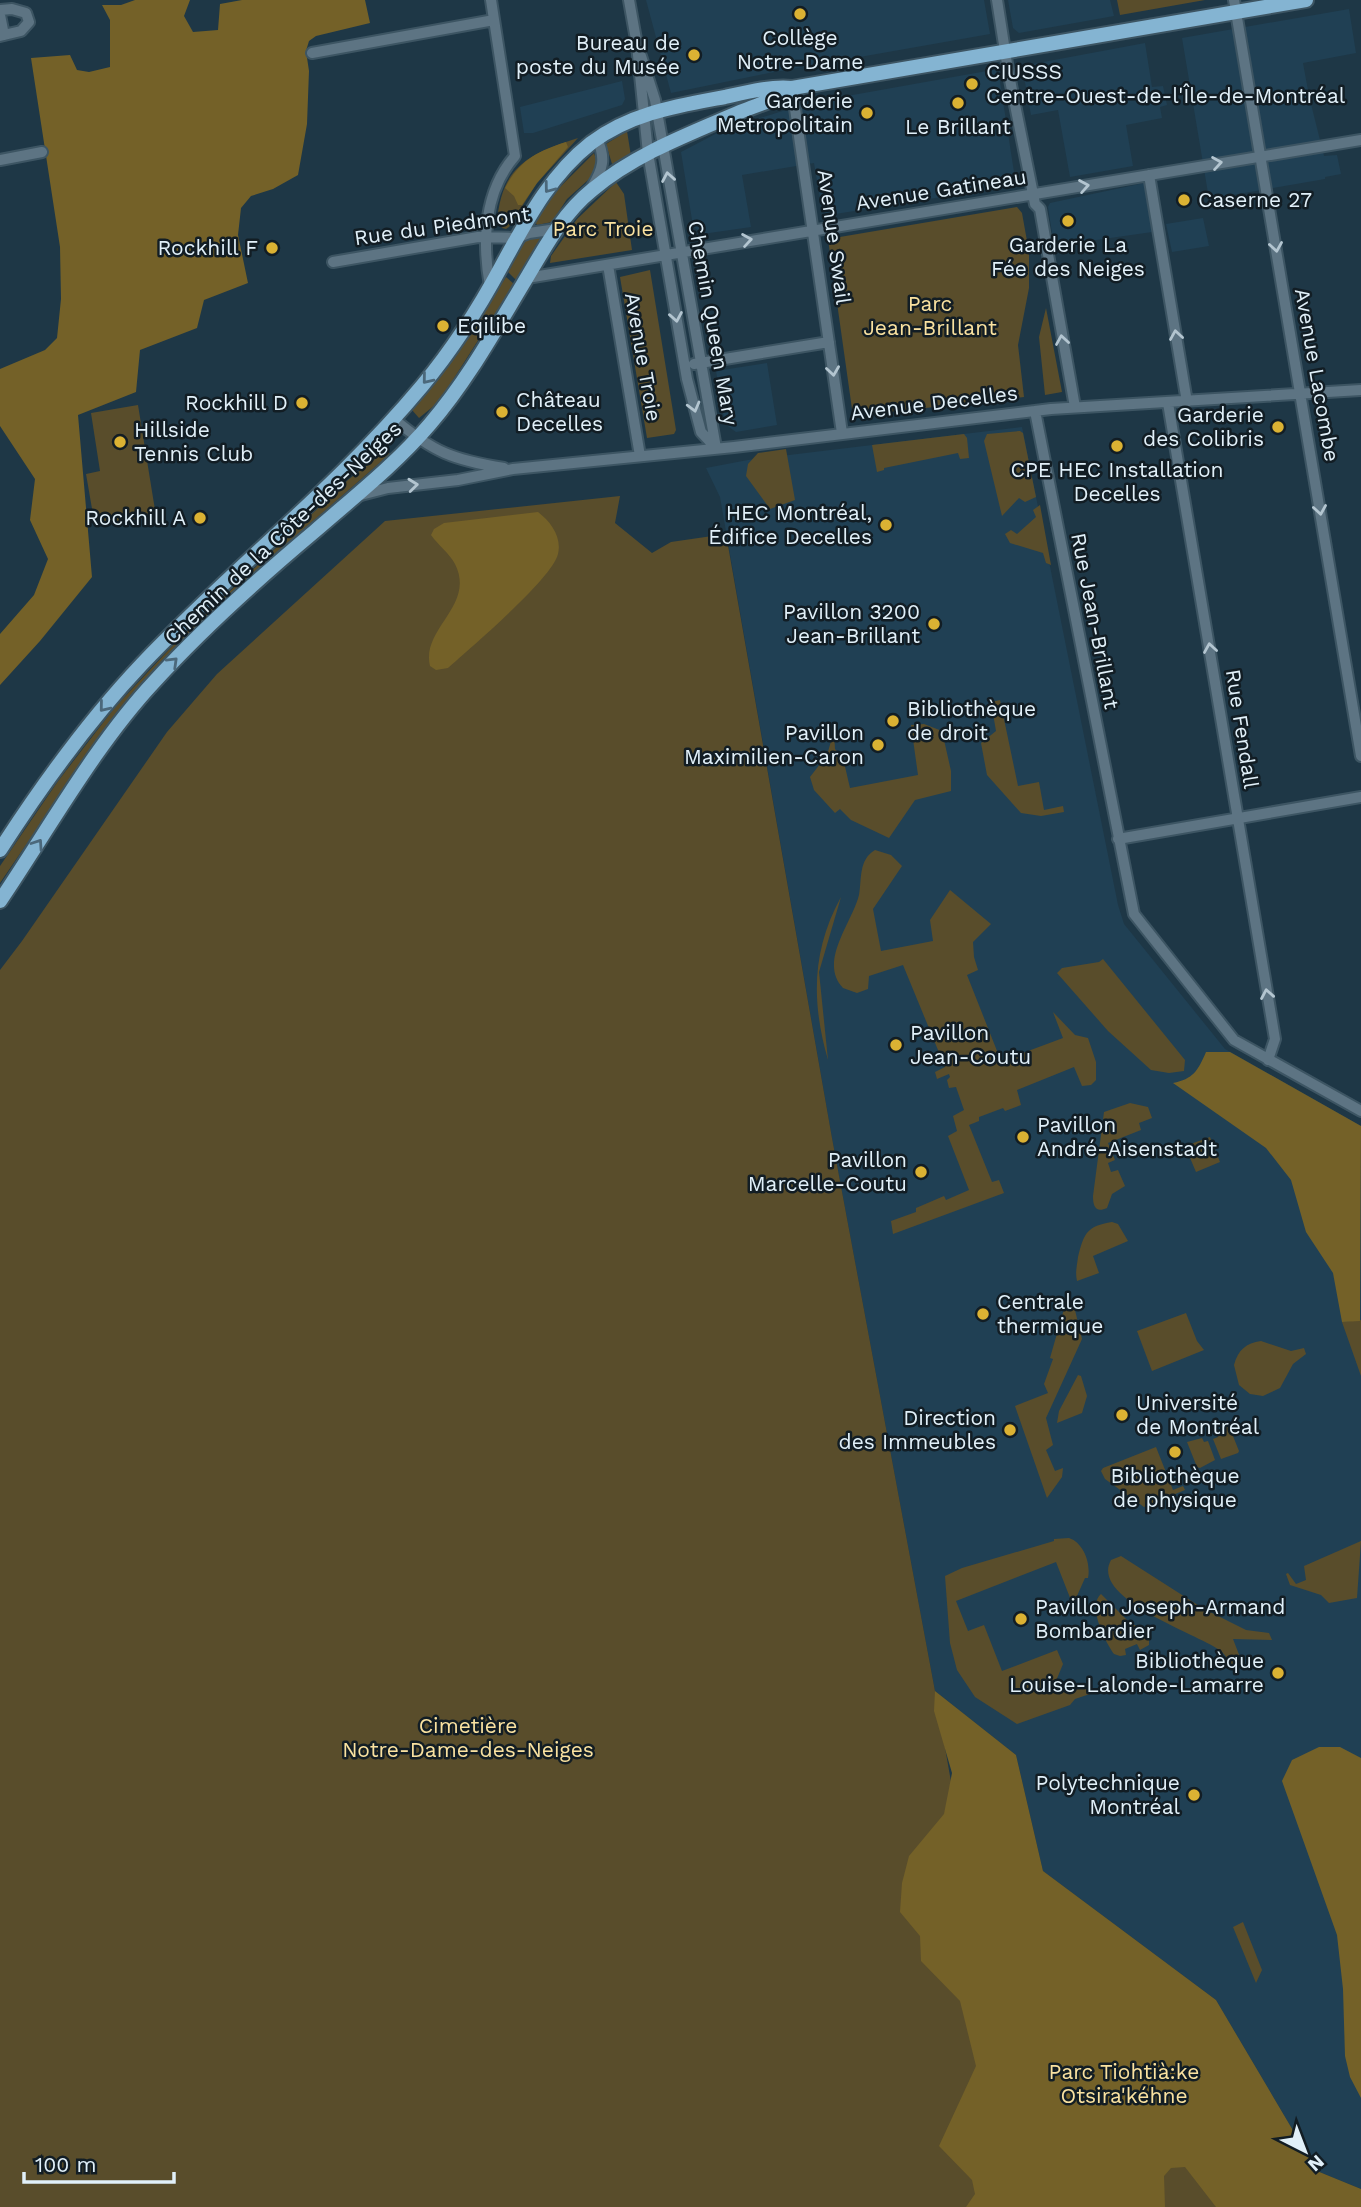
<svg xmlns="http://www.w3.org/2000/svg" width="1361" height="2207" viewBox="0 0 1361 2207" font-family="'Work Sans',sans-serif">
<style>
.built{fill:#204054}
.green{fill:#594d2b}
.forest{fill:#746128}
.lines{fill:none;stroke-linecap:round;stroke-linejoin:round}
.minor-casing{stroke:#3d5563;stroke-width:14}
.major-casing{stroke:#3d5563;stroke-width:18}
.minor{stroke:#5d7483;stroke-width:10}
.major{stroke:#84b4d2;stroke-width:14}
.oneway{stroke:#b3c5d0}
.oneway2{stroke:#4b687b}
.poi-dot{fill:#dbb233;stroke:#121d24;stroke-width:2.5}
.labels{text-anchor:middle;stroke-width:5;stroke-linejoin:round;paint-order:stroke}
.poi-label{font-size:21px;fill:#e1f0f9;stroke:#121d24;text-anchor:end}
.street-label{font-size:21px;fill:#e1f0f9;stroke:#121d24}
.park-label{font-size:21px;fill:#fae2a0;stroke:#121d24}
</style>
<rect width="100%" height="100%" fill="#1e3746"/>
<path class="built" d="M 646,0 L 984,0 L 990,34 L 769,73 L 671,93 Z
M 1008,0 L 1110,0 L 1114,16 L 1019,33 L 1013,28 Z
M 1349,9 L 1356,53 L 1303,63 L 1309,96 L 1324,156 L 1337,155 L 1341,174 L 1325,177 L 1325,179 L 1209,199 L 1182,38 Z
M 1145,43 L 1152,87 L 1163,86 L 1167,105 L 1160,107 L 1162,118 L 1126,125 L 1133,166 L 1070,177 L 1058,110 L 1031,115 L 1022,66 Z
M 998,69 L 1016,185 L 823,216 L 814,163 L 742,175 L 751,227 L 702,234 L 693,226 L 681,152 L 725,129 L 808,103 Z
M 622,81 L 625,99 L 622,105 L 533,133 L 524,133 L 520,107 Z
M 1144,183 L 1152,232 L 1054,246 L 1048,207 L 1050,203 Z
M 1203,218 L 1209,246 L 1172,252 L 1166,224 Z
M 767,363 L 777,425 L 736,432 L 725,424 L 716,371 Z
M 1022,427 L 1118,905 L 1124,924 L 1225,1049 L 1361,1126 L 1361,2189 L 1317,2171 L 1216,2000 L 1043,1871 L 1016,1755 L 935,1691 L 832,1138 L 720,497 L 706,468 L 748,460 Z"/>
<path class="green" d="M 1117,0 L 1205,0 L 1120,15 Z
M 627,131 L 631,156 L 612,164 L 606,144 Z
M 578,138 L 537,183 L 509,227 L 506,229 L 502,228 L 500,223 L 497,223 C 501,166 529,154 578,138 Z
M 594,153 L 599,168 L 597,172 L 567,199 L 552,222 L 537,225 L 535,222 L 557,190 Z
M 616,182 L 624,194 L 632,250 L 550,263 L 551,256 L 577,219 Z
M 1017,207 L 1022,213 L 1029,252 L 1029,288 L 1018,345 L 1024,397 L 853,416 L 828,239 Z
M 543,236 L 542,238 L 516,280 L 508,272 L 526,239 Z
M 650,270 L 676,430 L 674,434 L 647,438 L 620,277 Z
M 506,277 L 514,284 L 444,394 L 435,405 L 419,418 L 412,410 L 447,367 Z
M 1046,308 L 1062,392 L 1045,395 L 1039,337 Z
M 138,405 L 156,516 L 95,526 L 86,474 L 100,471 L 91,413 Z
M 1020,431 L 1023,433 L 1036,497 L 1025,502 L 1019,498 L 1002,516 L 984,441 L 987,434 Z
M 964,434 L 967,438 L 969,458 L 960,459 L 958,453 L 884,468 L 884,470 L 877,472 L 872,445 Z
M 786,449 L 795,500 L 770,509 L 746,476 L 748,464 L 758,453 Z
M 387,450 L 390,454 L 256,571 L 179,645 L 176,642 L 349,479 Z
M 620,496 L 615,523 L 652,553 L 671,542 L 726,534 L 832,1138 L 935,1691 L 983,1963 L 1040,1872 L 1315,2174 L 1361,2207 L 0,2207 L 0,970 L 22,941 L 167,732 L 217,674 L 385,521 Z
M 1040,505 L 1051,565 L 1046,563 L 1043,553 L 1010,543 L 1005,534 L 1011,530 L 1017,534 L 1036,517 L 1033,510 Z
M 175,643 L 178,646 L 141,684 L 117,712 L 0,883 L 0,866 L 58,781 L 115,707 Z
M 1000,700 L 1018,786 L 1039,782 L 1044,810 L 1063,806 L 1064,812 L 1041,816 L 1021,813 L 987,775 L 981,743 L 996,731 L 991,702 Z
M 924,724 L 942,731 L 951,771 L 951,791 L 915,800 L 889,838 L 851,820 L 840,809 L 835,813 L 814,790 L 810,777 L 827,755 L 834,731 L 835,749 L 843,758 L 850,788 L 918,775 L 911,725 Z
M 875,850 L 891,855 L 902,866 L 873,909 L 881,951 L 933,941 L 930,920 L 950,890 L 991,924 L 973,942 L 974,957 L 978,970 L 967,975 L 1001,1061 L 1063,1038 L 1053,1012 L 1075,1035 L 1088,1038 L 1096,1062 L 1096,1080 L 1091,1085 L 1082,1086 L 1074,1067 L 1017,1090 L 1021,1105 L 1005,1111 L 1003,1108 L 979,1117 L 979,1121 L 969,1125 L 992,1182 L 999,1180 L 1004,1193 L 893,1234 L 891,1221 L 916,1212 L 916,1208 L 944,1196 L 946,1200 L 969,1190 L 948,1136 L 957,1131 L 953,1116 L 964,1110 L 956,1087 L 949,1088 L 947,1080 L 950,1077 L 949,1074 L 937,1079 L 935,1072 L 945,1067 L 903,965 L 869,976 L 868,989 L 857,993 L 843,988 C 818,962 852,923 859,895 C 862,880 858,860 875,850 Z
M 841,897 L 819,972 L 828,1060 C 811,1001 812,950 841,897 Z
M 1103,959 L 1185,1060 L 1184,1071 L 1169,1073 L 1151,1070 L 1108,1031 L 1057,973 L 1062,968 L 1099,962 Z
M 1130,1103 L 1148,1107 L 1152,1118 L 1139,1123 L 1141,1130 L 1108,1143 L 1115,1160 L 1108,1163 L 1111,1172 L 1118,1170 L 1125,1186 L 1112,1194 L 1107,1208 C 1096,1213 1093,1207 1093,1196 L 1104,1112 Z
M 1210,1137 L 1220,1162 L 1196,1172 L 1185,1146 Z
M 1112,1222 L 1118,1224 L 1128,1241 L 1093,1256 L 1099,1273 L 1077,1281 C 1075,1272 1077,1266 1078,1257 C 1084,1233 1087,1226 1112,1222 Z
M 1068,1303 L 1074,1306 L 1082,1339 L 1046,1418 L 1053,1445 L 1046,1450 L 1055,1471 L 1063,1468 L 1062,1477 L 1047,1498 L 1015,1406 L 1048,1393 L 1044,1384 L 1053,1359 L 1050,1358 L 1064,1309 Z
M 1186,1313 L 1197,1341 L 1204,1350 L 1152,1371 L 1137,1331 Z
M 1361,1320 L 1361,1376 L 1342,1322 Z
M 1261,1341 L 1291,1351 L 1304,1348 L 1306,1354 L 1293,1364 L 1280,1388 L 1263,1396 L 1250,1394 L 1239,1385 L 1234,1365 C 1238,1350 1246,1343 1261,1341 Z
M 1078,1375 L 1081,1376 L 1087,1396 L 1082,1413 L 1057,1423 L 1059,1411 Z
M 1229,1426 L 1239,1451 L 1238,1453 L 1221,1459 L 1213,1439 L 1218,1437 L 1217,1434 L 1224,1431 L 1223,1428 Z
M 1202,1438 L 1204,1442 L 1208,1441 L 1215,1460 L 1200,1468 L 1197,1467 L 1187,1442 Z
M 1156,1447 L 1173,1490 L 1183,1486 L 1185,1490 L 1144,1507 L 1105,1479 L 1101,1471 L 1103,1468 Z
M 1069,1538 C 1084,1543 1091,1564 1088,1578 L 1085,1578 L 1077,1596 L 1076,1613 L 1056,1562 L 956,1601 L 968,1631 L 984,1625 L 1002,1671 L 1057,1650 L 1063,1664 L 1051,1693 L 1059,1693 L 1087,1687 L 1090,1694 L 1075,1699 L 1070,1705 L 1017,1724 L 975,1697 L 957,1670 L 950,1643 L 945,1576 L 962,1568 L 1054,1541 L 1054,1539 Z
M 1361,1541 L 1357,1598 L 1329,1603 L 1321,1595 L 1290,1585 L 1286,1574 L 1288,1573 L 1296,1584 L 1306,1580 L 1304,1566 Z
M 1121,1556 L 1204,1609 L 1246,1630 L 1269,1633 L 1272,1640 L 1233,1639 L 1243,1665 L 1234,1668 C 1229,1663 1226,1655 1221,1651 C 1199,1634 1089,1599 1111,1560 Z
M 1101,1594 L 1128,1621 L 1149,1634 L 1149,1645 L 1140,1650 L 1137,1644 L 1125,1649 L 1126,1655 L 1120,1656 L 1114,1654 C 1105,1641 1087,1606 1101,1594 Z
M 1243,1922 L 1262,1970 L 1256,1983 L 1233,1927 Z"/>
<path class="forest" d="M 135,0 L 190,0 L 184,16 L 193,32 L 218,30 L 220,4 L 242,0 L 365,0 L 370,23 L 316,36 L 309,41 L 306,51 L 309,71 L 307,124 L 298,175 L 273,189 L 251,196 L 241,208 L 238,235 L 248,283 L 204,300 L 197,328 L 140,350 L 136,392 L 78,415 L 92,577 L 40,641 L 0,685 L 0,634 L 34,595 L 48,559 L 30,520 L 35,479 L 0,426 L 0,369 L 45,350 L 57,338 L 61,299 L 60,247 L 31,58 L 70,55 L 77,70 L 89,72 L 110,67 L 110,20 L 102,5 L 121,5 Z
M 566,142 L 568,147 L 537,183 L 522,205 L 518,205 L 514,196 L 505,188 C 519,161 537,151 566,142 Z
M 538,512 C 551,522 562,537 558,554 C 552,579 470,648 448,668 L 436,670 L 430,666 C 421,628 476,606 455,564 C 450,554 438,545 431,535 L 434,529 L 444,523 Z
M 1206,1052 L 1230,1052 L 1361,1126 L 1360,1321 L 1342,1322 L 1333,1273 L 1306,1232 L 1291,1180 L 1266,1148 L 1173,1083 C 1193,1079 1198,1071 1206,1052 Z
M 935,1691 L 1016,1755 L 1043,1871 L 1216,2000 L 1317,2171 L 1361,2189 L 1361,2207 L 1216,2207 L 1185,2167 L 1171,2168 L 1164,2176 L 1165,2207 L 966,2207 L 975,2194 L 972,2180 L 939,2146 L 976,2066 L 960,2001 L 921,1961 L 920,1936 L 900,1912 L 902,1883 L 909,1856 L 944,1814 L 952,1773 L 934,1711 Z
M 1319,1747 L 1340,1747 L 1361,1758 L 1361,2098 L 1350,2077 L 1345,2056 L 1343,1989 L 1337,1935 L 1282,1781 L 1292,1760 Z"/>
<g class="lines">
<defs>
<path id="minor" d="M 629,0 L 637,45 L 648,153 L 687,379 L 701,432 L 716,448
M 997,0 L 1008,70 L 1035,204 L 1040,209 L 1075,407
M 1234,0 L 1361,756
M 0,10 L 12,9 L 26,13 L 29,22 L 21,31 L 0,36
M 0,15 L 4,35
M 312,53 L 494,20
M 641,56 L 655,100 L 716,448
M 792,88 L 842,433
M 0,160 L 42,152
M 1149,175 L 1187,402
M 592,187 C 603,169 606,158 597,139
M 333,262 L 478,237 L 516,238 L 529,233 L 557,229
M 608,265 L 640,456
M 527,278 L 1361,140
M 490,286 C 482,242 484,191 515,156 L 491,0
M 694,364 L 829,342
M 1168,403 L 1275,1039 L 1268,1060
M 1035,411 L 1134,914 L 1234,1040 L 1361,1111
M 394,419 C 433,452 453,460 504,468
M 357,496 L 388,488 L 458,480 L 513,469 L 734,447 L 1051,409 L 1361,390
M 1118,839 L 1361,797"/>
<path id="major" d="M 0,850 C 42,785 89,720 142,664 C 233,568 337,488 422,386 C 452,350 479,308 501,267 C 526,222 549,176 591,143 C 631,113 677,106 725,97 C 747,92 770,86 792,88 L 1306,0
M 0,901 C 48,830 96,744 154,682 C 203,628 259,578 315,531 C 354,497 396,464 430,424 C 467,381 494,332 523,284 C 543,251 561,215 592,190 C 635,154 689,134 740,112 C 758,104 778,100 792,88"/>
</defs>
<use href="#minor" class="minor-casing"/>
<use href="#major" class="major-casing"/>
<use href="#minor" class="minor"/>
<use href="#major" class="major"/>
</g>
<defs><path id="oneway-chevron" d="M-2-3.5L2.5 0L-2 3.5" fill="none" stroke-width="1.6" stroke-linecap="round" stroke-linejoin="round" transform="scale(1.75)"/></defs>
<g class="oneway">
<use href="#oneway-chevron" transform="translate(1217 163) rotate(-9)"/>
<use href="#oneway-chevron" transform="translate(668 177) rotate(-100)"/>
<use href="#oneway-chevron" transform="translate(1084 186) rotate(-10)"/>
<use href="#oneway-chevron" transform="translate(747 240) rotate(-9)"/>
<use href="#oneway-chevron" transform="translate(1276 247) rotate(81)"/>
<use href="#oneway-chevron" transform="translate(676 317) rotate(80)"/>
<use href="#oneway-chevron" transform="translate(1176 335) rotate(-99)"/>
<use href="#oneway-chevron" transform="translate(1062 340) rotate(-99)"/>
<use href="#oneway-chevron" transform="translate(833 371) rotate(82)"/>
<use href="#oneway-chevron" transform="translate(694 407) rotate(75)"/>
<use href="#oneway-chevron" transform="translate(413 485) rotate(-6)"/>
<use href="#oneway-chevron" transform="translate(1320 510) rotate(81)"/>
<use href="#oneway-chevron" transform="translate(1210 648) rotate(-99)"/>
<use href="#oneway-chevron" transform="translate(1267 994) rotate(-100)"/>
</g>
<g class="oneway2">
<use href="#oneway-chevron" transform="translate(549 188) rotate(127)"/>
<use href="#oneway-chevron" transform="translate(427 379) rotate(129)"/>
<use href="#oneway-chevron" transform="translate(173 662) rotate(-44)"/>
<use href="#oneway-chevron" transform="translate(104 707) rotate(129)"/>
<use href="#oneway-chevron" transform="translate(38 844) rotate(-56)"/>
</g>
<g class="poi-dot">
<circle cx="800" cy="14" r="7"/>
<circle cx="694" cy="55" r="7"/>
<circle cx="972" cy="84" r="7"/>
<circle cx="958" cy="103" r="7"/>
<circle cx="867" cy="113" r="7"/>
<circle cx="1184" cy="200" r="7"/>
<circle cx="1068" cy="221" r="7"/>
<circle cx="272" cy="248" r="7"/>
<circle cx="443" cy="326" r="7"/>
<circle cx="302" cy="403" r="7"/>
<circle cx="502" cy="412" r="7"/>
<circle cx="1278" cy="427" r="7"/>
<circle cx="120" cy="442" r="7"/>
<circle cx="1117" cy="446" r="7"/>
<circle cx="200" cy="518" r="7"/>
<circle cx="886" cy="525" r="7"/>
<circle cx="934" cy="624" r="7"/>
<circle cx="893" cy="721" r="7"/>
<circle cx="878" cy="745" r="7"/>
<circle cx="896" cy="1045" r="7"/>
<circle cx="1023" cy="1137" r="7"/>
<circle cx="921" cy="1172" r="7"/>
<circle cx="983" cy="1314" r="7"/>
<circle cx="1122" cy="1415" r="7"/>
<circle cx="1010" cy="1430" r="7"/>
<circle cx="1175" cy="1452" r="7"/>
<circle cx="1021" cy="1619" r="7"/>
<circle cx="1278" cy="1673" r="7"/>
<circle cx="1194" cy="1795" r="7"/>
</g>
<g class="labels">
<g class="poi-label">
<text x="800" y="45" text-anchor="middle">Collège<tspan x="800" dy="24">Notre-Dame</tspan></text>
<text x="680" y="50">Bureau de<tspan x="680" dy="24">poste du Musée</tspan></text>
<text x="986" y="79" text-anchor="start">CIUSSS<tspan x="986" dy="24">Centre-Ouest-de-l'Île-de-Montréal</tspan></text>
<text x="853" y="108">Garderie<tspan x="853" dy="24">Metropolitain</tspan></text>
<text x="958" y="134" text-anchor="middle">Le Brillant</text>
<text x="1198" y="207" text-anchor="start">Caserne 27</text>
<text x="1068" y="252" text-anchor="middle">Garderie La<tspan x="1068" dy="24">Fée des Neiges</tspan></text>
<text x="258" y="255">Rockhill F</text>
<text x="457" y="333" text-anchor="start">Eqilibe</text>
<text x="516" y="407" text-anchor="start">Château<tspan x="516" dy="24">Decelles</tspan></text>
<text x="288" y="410">Rockhill D</text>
<text x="1264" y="422">Garderie<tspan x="1264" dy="24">des Colibris</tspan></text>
<text x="134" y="437" text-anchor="start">Hillside<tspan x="134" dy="24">Tennis Club</tspan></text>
<text x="1117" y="477" text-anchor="middle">CPE HEC Installation<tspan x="1117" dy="24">Decelles</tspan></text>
<text x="872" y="520">HEC Montréal,<tspan x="872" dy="24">Édifice Decelles</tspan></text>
<text x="186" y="525">Rockhill A</text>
<text x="920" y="619">Pavillon 3200<tspan x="920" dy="24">Jean-Brillant</tspan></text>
<text x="907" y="716" text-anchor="start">Bibliothèque<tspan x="907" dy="24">de droit</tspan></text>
<text x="864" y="740">Pavillon<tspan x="864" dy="24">Maximilien-Caron</tspan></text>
<text x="910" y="1040" text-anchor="start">Pavillon<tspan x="910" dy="24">Jean-Coutu</tspan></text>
<text x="1037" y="1132" text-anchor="start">Pavillon<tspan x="1037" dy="24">André-Aisenstadt</tspan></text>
<text x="907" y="1167">Pavillon<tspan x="907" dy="24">Marcelle-Coutu</tspan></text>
<text x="997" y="1309" text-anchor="start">Centrale<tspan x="997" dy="24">thermique</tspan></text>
<text x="1136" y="1410" text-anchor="start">Université<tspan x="1136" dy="24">de Montréal</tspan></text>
<text x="996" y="1425">Direction<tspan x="996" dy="24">des Immeubles</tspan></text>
<text x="1175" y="1483" text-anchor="middle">Bibliothèque<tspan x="1175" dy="24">de physique</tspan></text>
<text x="1035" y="1614" text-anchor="start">Pavillon Joseph-Armand<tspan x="1035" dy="24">Bombardier</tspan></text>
<text x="1264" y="1668">Bibliothèque<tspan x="1264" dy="24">Louise-Lalonde-Lamarre</tspan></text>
<text x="1180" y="1790">Polytechnique<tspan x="1180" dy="24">Montréal</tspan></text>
</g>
<g class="street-label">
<text transform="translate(941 190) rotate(-9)" y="7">Avenue Gatineau</text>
<text transform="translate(442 226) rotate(-8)" y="7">Rue du Piedmont</text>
<text transform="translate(834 237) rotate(82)" y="7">Avenue Swail</text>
<text transform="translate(713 323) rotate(80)" y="7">Chemin Queen Mary</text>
<text transform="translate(643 357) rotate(80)" y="7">Avenue Troie</text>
<text transform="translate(1317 375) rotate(80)" y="7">Avenue Lacombe</text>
<text transform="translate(934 403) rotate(-7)" y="7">Avenue Decelles</text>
<text transform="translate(283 533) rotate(-43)" y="7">Chemin de la Côte-des-Neiges</text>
<text transform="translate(1095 621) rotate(79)" y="7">Rue Jean-Brillant</text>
<text transform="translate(1242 729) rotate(81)" y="7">Rue Fendall</text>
</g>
<g class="park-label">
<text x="603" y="236">Parc Troie</text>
<text x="930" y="311">Parc<tspan x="930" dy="24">Jean-Brillant</tspan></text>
<text x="468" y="1733">Cimetière<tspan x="468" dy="24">Notre-Dame-des-Neiges</tspan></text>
<text x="1124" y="2079">Parc Tiohtià:ke<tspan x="1124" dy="24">Otsira'kéhne</tspan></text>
</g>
</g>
<g transform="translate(1305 2151) rotate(138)" stroke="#121d24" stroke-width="5" paint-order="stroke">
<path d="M0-5L12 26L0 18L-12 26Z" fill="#e1f0f9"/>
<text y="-10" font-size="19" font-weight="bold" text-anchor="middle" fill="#e1f0f9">N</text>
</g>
<path d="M24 2172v10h150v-10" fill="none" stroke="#e1f0f9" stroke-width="3.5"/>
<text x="35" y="2172" font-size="21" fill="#e1f0f9" stroke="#121d24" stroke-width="5" paint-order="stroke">100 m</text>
</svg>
